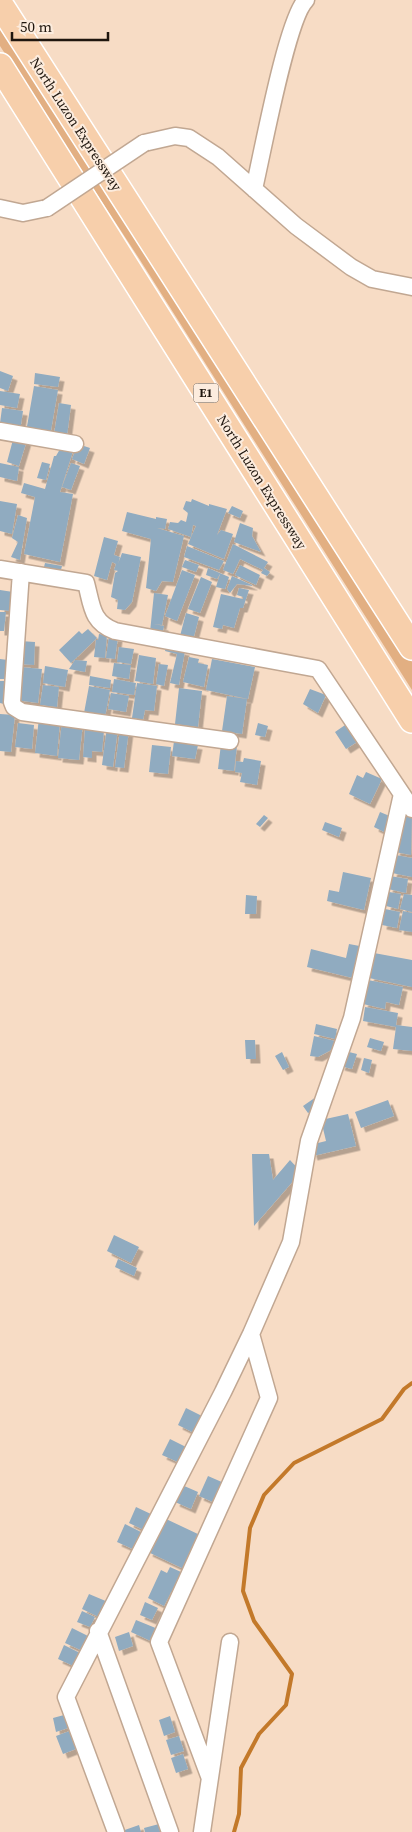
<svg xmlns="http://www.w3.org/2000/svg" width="412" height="1832" viewBox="0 0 412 1832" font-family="'Source Serif 4',serif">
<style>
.green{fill:#e2af82}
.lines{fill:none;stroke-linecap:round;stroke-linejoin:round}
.stream{stroke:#c3792a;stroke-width:4}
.building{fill:#90abc0;filter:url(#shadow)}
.minor-casing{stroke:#c1a792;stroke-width:19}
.highway-casing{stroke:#fff;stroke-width:28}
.minor{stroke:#fff;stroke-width:16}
.highway{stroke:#f7cfab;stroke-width:25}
.minor-bridge-casing{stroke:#c1a792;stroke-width:19;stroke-linecap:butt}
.minor-bridge{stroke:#fff;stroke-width:16}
.labels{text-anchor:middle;stroke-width:4;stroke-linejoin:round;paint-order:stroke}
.shield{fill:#fcecde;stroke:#61564c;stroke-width:1}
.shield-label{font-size:12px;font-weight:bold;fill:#1f160e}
.street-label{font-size:14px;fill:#1f160e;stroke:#fcecde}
</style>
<defs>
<filter id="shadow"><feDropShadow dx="4.5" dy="4.5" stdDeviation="0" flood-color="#0004"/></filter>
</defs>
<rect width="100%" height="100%" fill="#f7dcc5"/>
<path class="green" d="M 0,16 L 412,662 L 412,690 L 140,260 L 0,46 Z"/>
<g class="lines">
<path class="stream" d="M 234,1832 L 239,1814 L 241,1768 L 259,1734 L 286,1705 L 292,1674 L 254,1621 L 243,1591 L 250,1528 L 264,1495 L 294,1463 L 382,1419 L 404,1389 L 412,1383"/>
</g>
<path class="building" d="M 0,371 L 13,376 L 8,391 L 0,388 Z
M 35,373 L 60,377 L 58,387 L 34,384 Z
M 34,386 L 58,390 L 50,436 L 26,432 Z
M 0,391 L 20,394 L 17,408 L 0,405 Z
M 59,403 L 71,405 L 67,436 L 54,434 Z
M 2,408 L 23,411 L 20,431 L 0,423 Z
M 14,436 L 27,440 L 19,466 L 7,462 Z
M 78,444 L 90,448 L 84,464 L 72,459 Z
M 74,448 L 60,492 L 73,494 L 60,562 L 24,554 L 35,497 L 21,493 L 24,483 L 45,489 L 54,456 L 56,456 L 60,449 Z
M 42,462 L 50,464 L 46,480 L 37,478 Z
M 0,463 L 19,467 L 17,481 L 0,477 Z
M 71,463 L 80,466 L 71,490 L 62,487 Z
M 192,499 L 209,506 L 209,504 L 227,509 L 217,535 L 221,530 L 233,534 L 224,559 L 188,544 L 196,526 L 193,525 L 191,537 L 168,529 L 170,522 L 178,523 L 181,520 L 186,522 L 188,513 L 183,509 L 186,501 L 191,502 Z
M 0,501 L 17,504 L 12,534 L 0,531 Z
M 232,506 L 243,511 L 240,518 L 228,513 Z
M 127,512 L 156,519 L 156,517 L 167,519 L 165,529 L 157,528 L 184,536 L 173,582 L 162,581 L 156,591 L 146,588 L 151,539 L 122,531 Z
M 18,515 L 27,518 L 20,560 L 11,557 L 18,542 L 12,538 Z
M 240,523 L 253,528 L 252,536 L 261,552 L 234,542 Z
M 104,537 L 118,541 L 114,555 L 120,557 L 118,564 L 122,553 L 141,557 L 132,602 L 125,610 L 117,609 L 118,600 L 111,597 L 115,573 L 118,571 L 114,570 L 116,564 L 112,562 L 107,580 L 94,576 Z
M 233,544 L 268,562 L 264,568 L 270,572 L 267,576 L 261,573 L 263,570 L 240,559 L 233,574 L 223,570 Z
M 187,546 L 224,561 L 219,570 L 184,557 Z
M 185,560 L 199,565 L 196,572 L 182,567 Z
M 45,563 L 62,566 L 61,570 L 44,567 Z
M 240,565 L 260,575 L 256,585 L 235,575 Z
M 208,568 L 229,577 L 225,589 L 216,587 L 220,574 L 217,579 L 206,575 Z
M 182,570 L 195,575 L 177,621 L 165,616 Z
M 232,576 L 254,586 L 237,584 L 230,593 L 227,589 Z
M 201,577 L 212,582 L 200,613 L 188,609 Z
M 239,588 L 249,590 L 243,608 L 240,608 L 234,628 L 223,625 L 222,629 L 213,627 L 221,594 L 243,599 L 243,597 L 237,595 Z
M 0,590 L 13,592 L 11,611 L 0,610 Z
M 154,593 L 168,595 L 162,625 L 154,624 L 164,626 L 162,635 L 150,632 Z
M 0,612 L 6,612 L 4,631 L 0,631 Z
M 186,613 L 199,617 L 193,640 L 180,636 Z
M 88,629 L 97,638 L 71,663 L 59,650 L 79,631 L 82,634 Z
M 99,634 L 107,635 L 105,658 L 94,657 L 96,640 L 98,640 Z
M 109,636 L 118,637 L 115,659 L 106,658 Z
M 20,641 L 35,642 L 34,665 L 18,664 Z
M 119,647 L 134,649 L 131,664 L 117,662 Z
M 166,647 L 185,651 L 179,685 L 170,683 L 177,654 L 165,651 Z
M 139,655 L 156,658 L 153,684 L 135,681 Z
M 189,657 L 199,659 L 198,663 L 208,665 L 204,687 L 183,682 Z
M 0,659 L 8,660 L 6,679 L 0,679 Z
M 212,659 L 255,667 L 248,699 L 206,690 Z
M 75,660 L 87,661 L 85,672 L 69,669 Z
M 114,663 L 131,665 L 129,679 L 112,676 Z
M 159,664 L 168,665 L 164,686 L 156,684 Z
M 45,666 L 68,670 L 65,687 L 43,683 Z
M 20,667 L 42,669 L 38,703 L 16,700 Z
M 90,676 L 111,680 L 110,688 L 89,685 Z
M 114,679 L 136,683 L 134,695 L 112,692 Z
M 0,681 L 6,681 L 4,704 L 0,703 Z
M 137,683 L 157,686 L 154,711 L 145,710 L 143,720 L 132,718 Z
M 43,685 L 59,687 L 57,707 L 40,705 Z
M 89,686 L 110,690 L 105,717 L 84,713 Z
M 179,688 L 202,691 L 198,727 L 175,724 Z
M 310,689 L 326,695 L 318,713 L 303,704 Z
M 111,693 L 129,696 L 126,712 L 108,709 Z
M 227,696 L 247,699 L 242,734 L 222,731 Z
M 0,714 L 15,715 L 11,752 L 0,751 Z
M 39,718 L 60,721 L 57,756 L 35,753 Z
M 62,721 L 83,723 L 79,760 L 58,758 Z
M 18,723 L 34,725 L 32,749 L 15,747 Z
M 258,723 L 268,726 L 265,737 L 255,735 Z
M 348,723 L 360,740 L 346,749 L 335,732 Z
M 107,727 L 118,728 L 113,767 L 102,765 Z
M 85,729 L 104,731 L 102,752 L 92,751 L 92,758 L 83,757 Z
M 120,729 L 129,730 L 124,768 L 115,767 Z
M 174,741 L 198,745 L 195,759 L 172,756 Z
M 221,744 L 237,746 L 234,771 L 218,769 Z
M 152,745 L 171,747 L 168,774 L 149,772 Z
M 244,758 L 261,761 L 257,785 L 240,782 L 242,773 L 235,772 L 236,761 L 243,762 Z
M 366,772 L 382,779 L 370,804 L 349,794 L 357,775 L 363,778 Z
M 380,812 L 392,817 L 386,833 L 374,827 Z
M 402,812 L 412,814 L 411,855 L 395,852 Z
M 264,815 L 268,818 L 260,827 L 256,824 Z
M 325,822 L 342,828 L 339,837 L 322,830 Z
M 396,855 L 412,858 L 412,877 L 392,873 Z
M 343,872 L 371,878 L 364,910 L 327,901 L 329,890 L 339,892 Z
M 390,876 L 408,879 L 406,893 L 388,889 Z
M 389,892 L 401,894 L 398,909 L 386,906 Z
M 404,894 L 412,895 L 412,912 L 400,909 Z
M 246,895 L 257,896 L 256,914 L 245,914 Z
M 385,909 L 400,912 L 397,928 L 382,925 Z
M 403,911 L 412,913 L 412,932 L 399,930 Z
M 349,944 L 365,947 L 357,979 L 307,967 L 311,949 L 346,958 Z
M 374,953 L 412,960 L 412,987 L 369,978 Z
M 368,980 L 403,987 L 399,1005 L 386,1002 L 385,1009 L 363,1004 Z
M 365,1007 L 398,1013 L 396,1025 L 412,1027 L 412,1051 L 393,1049 L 396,1027 L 363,1021 Z
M 316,1024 L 337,1029 L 335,1039 L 314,1034 Z
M 314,1036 L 335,1041 L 333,1049 L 318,1057 L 310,1056 Z
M 370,1038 L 384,1042 L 381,1051 L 367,1047 Z
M 245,1040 L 255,1040 L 256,1059 L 246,1059 Z
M 345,1051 L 357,1054 L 352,1069 L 340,1066 Z
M 282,1052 L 289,1067 L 283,1070 L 275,1056 Z
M 364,1058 L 372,1060 L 369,1073 L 361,1070 Z
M 316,1097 L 321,1104 L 308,1113 L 303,1106 Z
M 388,1100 L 394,1116 L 361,1128 L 355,1112 Z
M 348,1114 L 356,1146 L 313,1156 L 310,1145 L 326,1141 L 321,1120 Z
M 252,1154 L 269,1154 L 273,1180 L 290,1160 L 301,1172 L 254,1226 Z
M 114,1235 L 139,1247 L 131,1263 L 107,1251 Z
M 118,1259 L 137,1268 L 134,1276 L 115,1267 Z
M 186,1408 L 204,1417 L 196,1434 L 178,1425 Z
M 170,1439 L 188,1448 L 180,1463 L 162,1455 Z
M 208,1476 L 224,1483 L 215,1503 L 199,1496 Z
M 182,1485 L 198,1492 L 191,1509 L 175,1502 Z
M 136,1507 L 153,1515 L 146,1531 L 129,1523 Z
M 164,1518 L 200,1535 L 184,1569 L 148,1552 Z
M 125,1524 L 143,1533 L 135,1550 L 117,1542 Z
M 170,1567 L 181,1572 L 173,1594 L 171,1592 L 164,1606 L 148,1598 L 161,1570 L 167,1573 Z
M 89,1594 L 108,1602 L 101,1618 L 82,1609 Z
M 145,1602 L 158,1608 L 152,1620 L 140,1615 Z
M 82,1611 L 95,1617 L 90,1627 L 77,1622 Z
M 136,1620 L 158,1629 L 153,1642 L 131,1632 Z
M 72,1628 L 92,1638 L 85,1652 L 65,1643 Z
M 129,1632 L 133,1646 L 119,1651 L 115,1637 Z
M 64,1645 L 84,1655 L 78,1668 L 58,1659 Z
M 64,1715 L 68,1728 L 56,1732 L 53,1718 Z
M 170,1716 L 175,1732 L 164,1736 L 159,1720 Z
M 75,1729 L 81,1747 L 63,1754 L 56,1736 Z
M 179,1736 L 184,1751 L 171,1755 L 166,1740 Z
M 183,1754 L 188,1769 L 176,1773 L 171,1758 Z
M 159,1824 L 162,1832 L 145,1832 L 144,1828 Z
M 139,1825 L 141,1832 L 119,1832 Z"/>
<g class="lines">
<defs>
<path id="minor" d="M 144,143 L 175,136 L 189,138 L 218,157 L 296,226 L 351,267 L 372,279 L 412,287
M 254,189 C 262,155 287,18 306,0
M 0,208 L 23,213 L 47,208
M 0,431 L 75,444
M 0,569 L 86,583 C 92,605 91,622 115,631 L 318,669 L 412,809
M 21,572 L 12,702 L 14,707 L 22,712 L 230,741
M 98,1631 L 170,1832
M 209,1776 L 159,1642 L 269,1398 L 251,1334
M 116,1832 L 66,1697 L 223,1392 L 251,1334 L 291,1242 L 309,1141 L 352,1018 L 402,794
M 202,1832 L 230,1642"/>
<path id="highway" d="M 0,4 L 412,647
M 0,66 L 412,720"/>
</defs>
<use href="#minor" class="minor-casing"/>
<use href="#highway" class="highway-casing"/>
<use href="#minor" class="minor"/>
<use href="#highway" class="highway"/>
<defs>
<path id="minor-bridge" d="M 47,208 L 144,143"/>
</defs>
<use href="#minor-bridge" class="minor-bridge-casing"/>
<use href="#minor-bridge" class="minor-bridge"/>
</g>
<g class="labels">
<rect class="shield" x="193.5" y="383.5" width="25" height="19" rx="4"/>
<g class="shield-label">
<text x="206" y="397">E1</text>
</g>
<g class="street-label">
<text transform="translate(76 124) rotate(57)" y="5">North Luzon Expressway</text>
<text transform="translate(262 482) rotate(58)" y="5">North Luzon Expressway</text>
</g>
</g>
<path d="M12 32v8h96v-8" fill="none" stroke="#1f160e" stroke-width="2.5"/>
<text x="20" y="32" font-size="15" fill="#1f160e" stroke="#fcecde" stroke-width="4" paint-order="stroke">50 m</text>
</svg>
